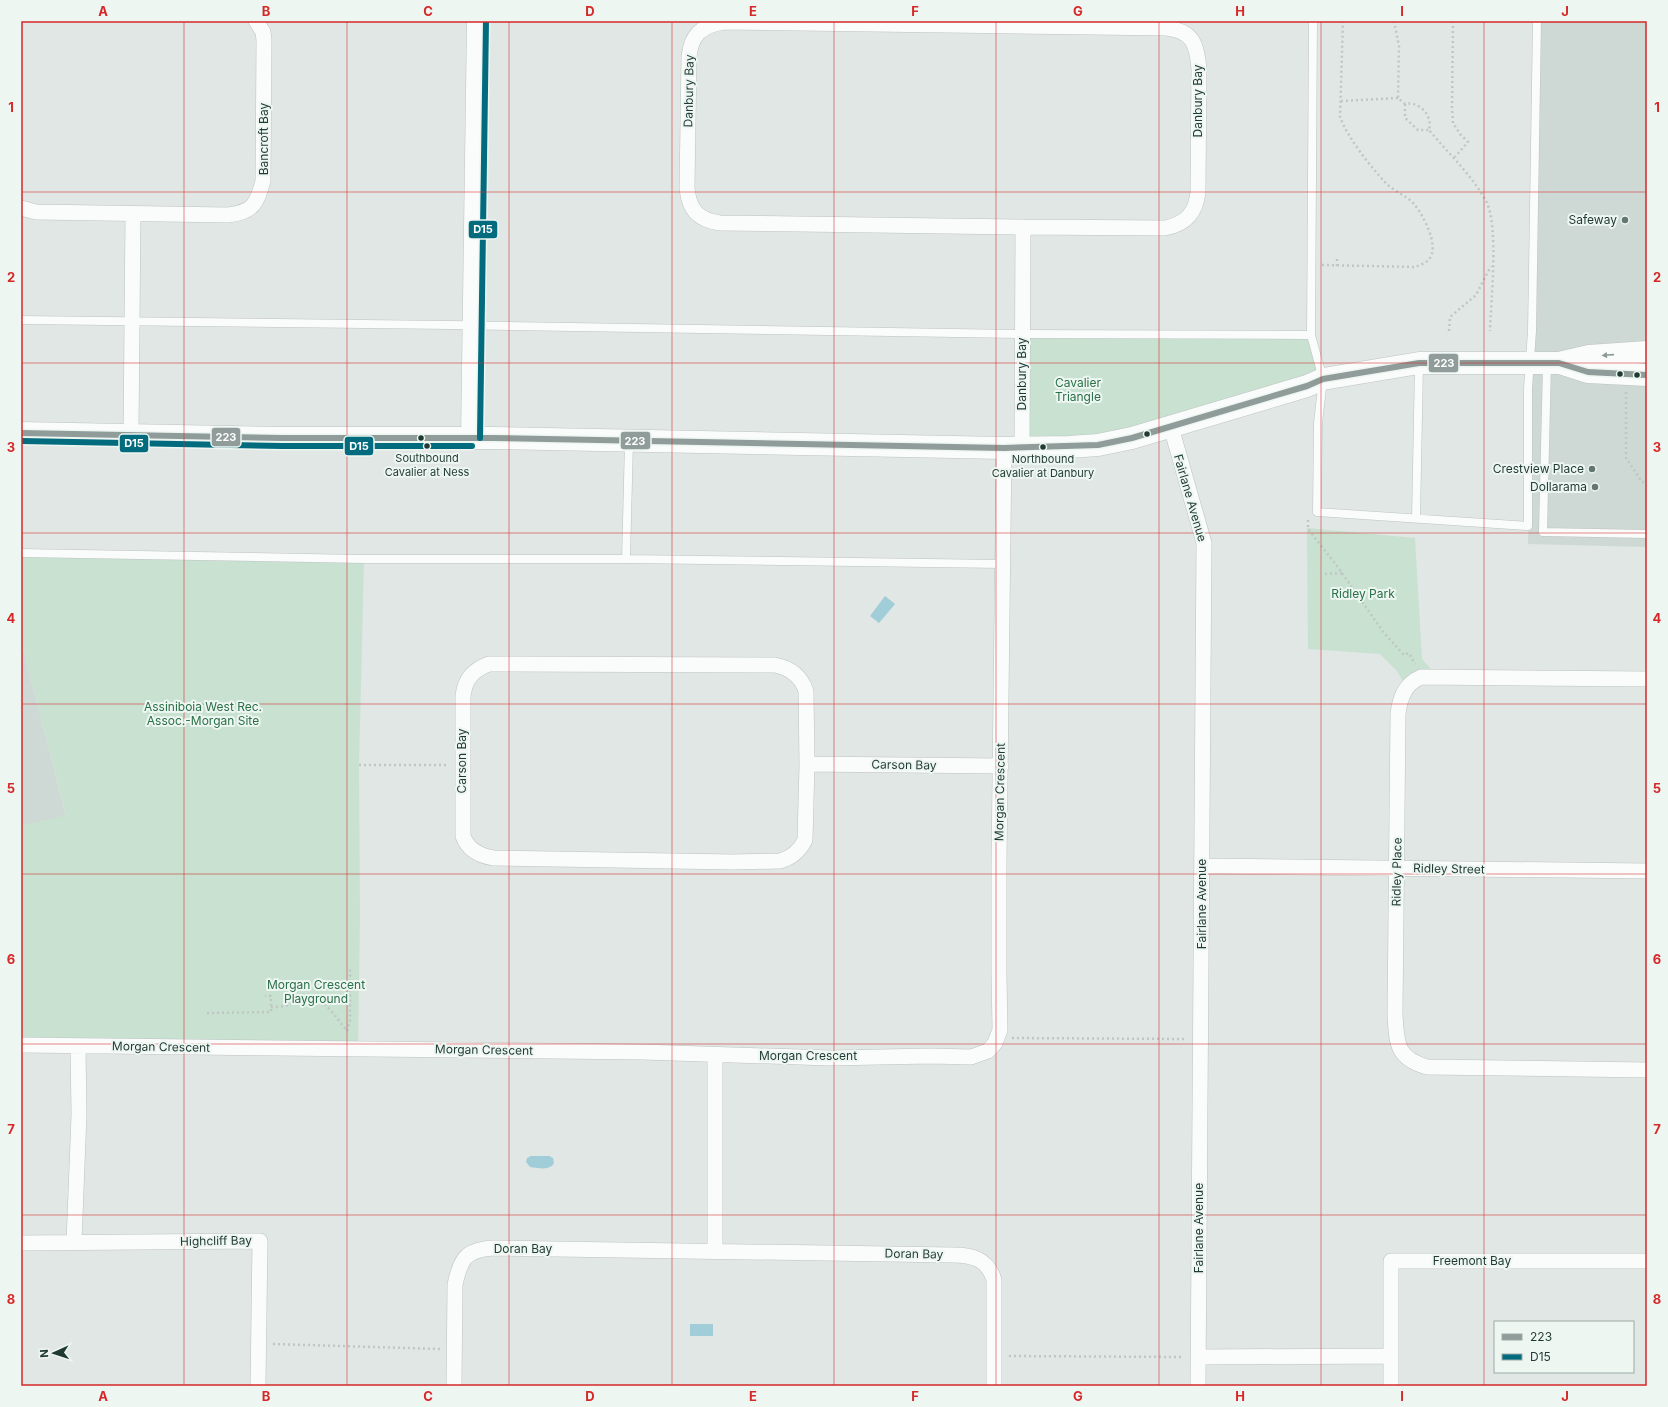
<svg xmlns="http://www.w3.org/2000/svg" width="1668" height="1407" viewBox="0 0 1668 1407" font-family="Inter,sans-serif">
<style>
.built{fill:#ced8d4}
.green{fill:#c8e1d1}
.water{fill:#a0cdd7}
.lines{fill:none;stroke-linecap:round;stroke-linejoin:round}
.lane-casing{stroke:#bdc3c1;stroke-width:9}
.street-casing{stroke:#bdc3c1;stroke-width:16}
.secondary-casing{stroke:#bdc4c1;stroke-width:23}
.path{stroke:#bfc7c5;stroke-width:2.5;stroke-dasharray:2 3;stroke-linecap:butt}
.lane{stroke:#fafbfb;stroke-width:8}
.street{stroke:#fafbfb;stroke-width:15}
.secondary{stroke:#fafbfb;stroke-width:22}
.bus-1-casing{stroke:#eef6f2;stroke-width:9}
.bus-2-casing{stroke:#eef6f2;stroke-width:9}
.bus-1{stroke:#8f9c99;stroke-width:6}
.bus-2{stroke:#026c7e;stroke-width:6}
.oneway{fill:#8c9a97}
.grid{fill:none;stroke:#d62828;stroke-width:1;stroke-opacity:0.55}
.poi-dot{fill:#637671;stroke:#eef6f2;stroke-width:1.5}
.bus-dot{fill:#1f3933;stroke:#eef6f2;stroke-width:1.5}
.labels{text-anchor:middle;stroke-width:4;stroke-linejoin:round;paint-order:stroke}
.bus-label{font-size:11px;fill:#1f3933;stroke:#eef6f2}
.street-label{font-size:12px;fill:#1f3933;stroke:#eef6f2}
.poi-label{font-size:12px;fill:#1f3933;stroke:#eef6f2;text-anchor:end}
.park-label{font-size:12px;fill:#297047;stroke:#eef6f2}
.line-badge{stroke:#eef6f2;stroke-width:1.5}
.badge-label{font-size:11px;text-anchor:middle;font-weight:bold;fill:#fff}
.neatline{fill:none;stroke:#d62828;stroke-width:1.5}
.grid-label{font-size:13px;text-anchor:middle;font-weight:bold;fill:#d62828}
</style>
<rect width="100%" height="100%" fill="#e0e7e4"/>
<path class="built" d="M 1537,21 L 1647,21 L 1647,547 L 1528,544 Z
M 21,641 L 66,816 L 21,826 Z"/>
<path class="green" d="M 1022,334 L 1311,335 L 1323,379 L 1171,427 L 1022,448 Z
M 1307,528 L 1415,538 L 1422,659 L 1437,676 L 1406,687 L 1397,671 L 1380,654 L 1308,649 Z
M 21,552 L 364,559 L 359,765 L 360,916 L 358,1048 L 21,1045 L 21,826 L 66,815 L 21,641 Z"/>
<path class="water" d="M 885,596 L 895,604 L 879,623 L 870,616 Z
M 531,1156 L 549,1156 L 553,1158 L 554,1163 C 550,1171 538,1168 530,1167 L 526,1162 L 527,1158 Z
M 690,1324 L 713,1324 L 713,1336 L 690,1336 Z"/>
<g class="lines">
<defs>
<path id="lane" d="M 21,320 L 451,325 L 1022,334 L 1311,335 L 1323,379 L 1318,423 L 1317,512 L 1528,526 L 1528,388 L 1532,331 L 1537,21
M 1311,335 L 1313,21
M 1547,364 L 1543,532 L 1647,534
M 1416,518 L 1419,365
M 21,553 L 364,559 L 626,559 L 1002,564
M 626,559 L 629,442"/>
<path id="street" d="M 21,208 L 36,212 L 228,215 C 253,212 257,204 263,181 L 264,40 L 263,32 L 256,21
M 1171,427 L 1204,543 L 1198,1386
M 131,435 L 133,214
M 1022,448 L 1023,227 L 720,223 C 698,220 689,210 687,188 L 689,57 C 691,35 701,26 723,22 L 1166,28 C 1193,31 1197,44 1199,69 L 1198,192 C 1196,213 1186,224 1165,228 L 1023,227
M 1647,679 L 1421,677 C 1405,684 1400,697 1398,714 L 1395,1015 C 1397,1044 1396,1058 1427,1067 L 1647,1070
M 807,764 L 806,691 C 801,676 790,668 775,665 L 489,664 C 473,670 465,679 463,696 L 463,836 C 468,850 480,856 494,858 L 733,862 L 780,861 C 791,858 800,850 805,840 L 807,764 L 1001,766
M 1202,866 L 1647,871
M 21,1045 L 642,1052 L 830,1058 L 930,1056 L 971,1057 L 988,1051 L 995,1043 L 1000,1030 L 999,974 L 999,863 L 1004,448
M 74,1242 L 79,1115 L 78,1046
M 21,1243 L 260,1241 L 258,1386
M 715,1251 L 715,1055
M 1199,1357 L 1390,1356
M 454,1386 L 455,1285 C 460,1260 465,1250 492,1248 L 953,1255 C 972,1255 988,1259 994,1280 L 994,1386
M 1391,1386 L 1391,1261 L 1647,1261"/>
<path id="secondary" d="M 1560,363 L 1588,372 L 1647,375
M 21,433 L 282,438 L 494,438 L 1004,448 L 1069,447 L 1098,445 L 1132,438 L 1307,386 L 1323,379 L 1419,363 L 1559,363 L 1589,356 L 1647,352
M 472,438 L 478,21"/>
</defs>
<use href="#lane" class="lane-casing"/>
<use href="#street" class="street-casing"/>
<use href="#secondary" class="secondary-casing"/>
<path class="path" d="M 1394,21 L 1399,46 L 1398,98 L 1405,104 C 1420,101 1433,116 1429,130 C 1448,153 1471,174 1486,201 C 1499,225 1491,300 1490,331
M 1453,21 L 1452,108 L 1453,123 L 1460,134 L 1468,142 L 1455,157
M 1341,101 L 1398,98
M 1405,104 L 1405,118 L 1418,130 L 1429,130
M 1322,265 L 1415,267 C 1420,265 1427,263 1430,258 C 1439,244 1423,215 1414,204 C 1406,195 1393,191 1385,182 C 1369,165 1348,138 1340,117 L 1343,21
M 1337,266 L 1337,257
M 1449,331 L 1450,317 L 1476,295 L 1491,266
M 1626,392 L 1626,458 L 1642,482 L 1647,482
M 1308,520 L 1308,529 L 1337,566 L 1384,633 L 1404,655 L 1409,653 L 1415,664
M 1325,574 L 1342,573
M 359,765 L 449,765
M 271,1007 C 278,1007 286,1007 292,1003 C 295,1001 297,998 299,996 C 317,987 338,1020 347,1031
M 207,1013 L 271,1012 L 271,996 L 265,996
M 347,1031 L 350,1021 L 350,968
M 1012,1038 L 1185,1039
M 273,1344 L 440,1349
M 1009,1356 L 1184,1357"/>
<use href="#lane" class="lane"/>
<use href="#street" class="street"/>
<use href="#secondary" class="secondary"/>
<defs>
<path id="bus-1" d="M 21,433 L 282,438 L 494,438 L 1004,448 L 1098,445 L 1132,438 L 1307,386 L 1323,379 L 1419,363 L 1559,363 L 1588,372 L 1647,375"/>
<path id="bus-2" d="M 480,438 L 486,21
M 21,441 L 282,446 L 472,446"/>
</defs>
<use href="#bus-1" class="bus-1-casing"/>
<use href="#bus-2" class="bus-2-casing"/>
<use href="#bus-1" class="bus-1"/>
<use href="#bus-2" class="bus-2"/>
</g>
<defs><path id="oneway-solid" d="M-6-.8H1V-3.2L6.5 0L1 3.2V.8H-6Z"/></defs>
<use class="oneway" href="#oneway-solid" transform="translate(1608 355) rotate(176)"/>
<path class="grid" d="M 184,21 L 184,1386M 347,21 L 347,1386M 509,21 L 509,1386M 672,21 L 672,1386M 834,21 L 834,1386M 996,21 L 996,1386M 1159,21 L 1159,1386M 1321,21 L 1321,1386M 1484,21 L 1484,1386M 21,192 L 1647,192M 21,363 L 1647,363M 21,533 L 1647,533M 21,704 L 1647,704M 21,874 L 1647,874M 21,1044 L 1647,1044M 21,1215 L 1647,1215"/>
<g class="poi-dot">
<circle cx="1625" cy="220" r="4"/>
<circle cx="1592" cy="469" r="4"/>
<circle cx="1595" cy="487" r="4"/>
</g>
<g class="bus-dot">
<circle cx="1620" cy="374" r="3.5"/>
<circle cx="1637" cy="375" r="3.5"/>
<circle cx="1147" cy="434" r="3.5"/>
<circle cx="421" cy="438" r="3.5"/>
<circle cx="427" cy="446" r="3.5"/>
<circle cx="1043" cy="447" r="3.5"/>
</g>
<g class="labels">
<g class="bus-label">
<text x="427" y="462">Southbound<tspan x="427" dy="14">Cavalier at Ness</tspan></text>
<text x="1043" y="463">Northbound<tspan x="1043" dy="14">Cavalier at Danbury</tspan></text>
</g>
<g class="street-label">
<text transform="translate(689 91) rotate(-89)" y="4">Danbury Bay</text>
<text transform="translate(1198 101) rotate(-90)" y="4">Danbury Bay</text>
<text transform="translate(264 139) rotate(-90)" y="4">Bancroft Bay</text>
<text transform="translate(1022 374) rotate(-90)" y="4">Danbury Bay</text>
<text transform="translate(1190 498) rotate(74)" y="4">Fairlane Avenue</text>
<text transform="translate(462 761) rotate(-90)" y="4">Carson Bay</text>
<text transform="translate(904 765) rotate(1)" y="4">Carson Bay</text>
<text transform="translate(1000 792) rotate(-89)" y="4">Morgan Crescent</text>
<text transform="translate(1449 869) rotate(1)" y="4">Ridley Street</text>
<text transform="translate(1397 872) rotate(-89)" y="4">Ridley Place</text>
<text transform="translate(1202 904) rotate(-90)" y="4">Fairlane Avenue</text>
<text transform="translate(161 1047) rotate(1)" y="4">Morgan Crescent</text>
<text transform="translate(484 1050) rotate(1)" y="4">Morgan Crescent</text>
<text x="808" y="1060">Morgan Crescent</text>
<text transform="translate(1199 1228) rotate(-90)" y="4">Fairlane Avenue</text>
<text transform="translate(216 1241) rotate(-1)" y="4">Highcliff Bay</text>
<text x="523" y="1253">Doran Bay</text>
<text transform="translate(914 1254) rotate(1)" y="4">Doran Bay</text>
<text x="1472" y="1265">Freemont Bay</text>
</g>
<g class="poi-label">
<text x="1617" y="224">Safeway</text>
<text x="1584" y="473">Crestview Place</text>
<text x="1587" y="491">Dollarama</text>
</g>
<g class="park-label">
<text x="1078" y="387">Cavalier<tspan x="1078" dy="14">Triangle</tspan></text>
<text x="1363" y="598">Ridley Park</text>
<text x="203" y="711">Assiniboia West Rec.<tspan x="203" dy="14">Assoc.-Morgan Site</tspan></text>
<text x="316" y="989">Morgan Crescent<tspan x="316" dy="14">Playground</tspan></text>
</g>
</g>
<g class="line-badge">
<rect x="468" y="220" width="30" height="19" rx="4" fill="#026c7e"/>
<rect x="1428" y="353" width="31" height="20" rx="4" fill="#8f9c99"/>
<rect x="211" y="427" width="30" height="20" rx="4" fill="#8f9c99"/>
<rect x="620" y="431" width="31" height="19" rx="4" fill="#8f9c99"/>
<rect x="119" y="434" width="30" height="19" rx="4" fill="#026c7e"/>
<rect x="344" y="436" width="30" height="20" rx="4" fill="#026c7e"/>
</g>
<g class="badge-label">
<text x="483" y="233">D15</text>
<text x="1444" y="367">223</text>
<text x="226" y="441">223</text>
<text x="635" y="445">223</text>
<text x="134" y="447">D15</text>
<text x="359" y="450">D15</text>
</g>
<rect width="1668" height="1407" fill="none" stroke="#eef6f2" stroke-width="44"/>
<rect x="1494" y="1321" width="140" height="52" fill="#eef6f2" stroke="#9baaa6"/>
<rect x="1502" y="1334" width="20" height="6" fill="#8f9c99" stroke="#9baaa6"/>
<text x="1530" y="1341" font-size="12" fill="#1f3933">223</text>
<rect x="1502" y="1354" width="20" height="6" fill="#026c7e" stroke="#9baaa6"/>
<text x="1530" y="1361" font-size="12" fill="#1f3933">D15</text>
<g transform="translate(54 1353) rotate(267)" stroke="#eef6f2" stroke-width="3" paint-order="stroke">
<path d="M0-3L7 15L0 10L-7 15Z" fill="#1f3933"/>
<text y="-6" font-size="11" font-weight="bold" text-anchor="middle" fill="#1f3933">N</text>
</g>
<rect x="22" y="22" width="1624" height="1363" class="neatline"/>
<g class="grid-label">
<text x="103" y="16">A</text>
<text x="266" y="16">B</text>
<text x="428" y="16">C</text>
<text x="590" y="16">D</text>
<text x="753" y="16">E</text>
<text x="915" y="16">F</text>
<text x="1078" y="16">G</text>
<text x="1240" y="16">H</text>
<text x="1402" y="16">I</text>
<text x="1565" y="16">J</text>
<text x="11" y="112">1</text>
<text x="1657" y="112">1</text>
<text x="11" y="282">2</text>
<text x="1657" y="282">2</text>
<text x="11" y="452">3</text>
<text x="1657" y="452">3</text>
<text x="11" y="623">4</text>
<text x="1657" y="623">4</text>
<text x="11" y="793">5</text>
<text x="1657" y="793">5</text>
<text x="11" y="964">6</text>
<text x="1657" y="964">6</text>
<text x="11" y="1134">7</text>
<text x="1657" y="1134">7</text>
<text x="11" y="1304">8</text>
<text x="1657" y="1304">8</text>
<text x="103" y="1401">A</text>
<text x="266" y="1401">B</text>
<text x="428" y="1401">C</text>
<text x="590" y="1401">D</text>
<text x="753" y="1401">E</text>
<text x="915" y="1401">F</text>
<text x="1078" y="1401">G</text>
<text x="1240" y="1401">H</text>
<text x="1402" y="1401">I</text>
<text x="1565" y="1401">J</text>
</g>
</svg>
